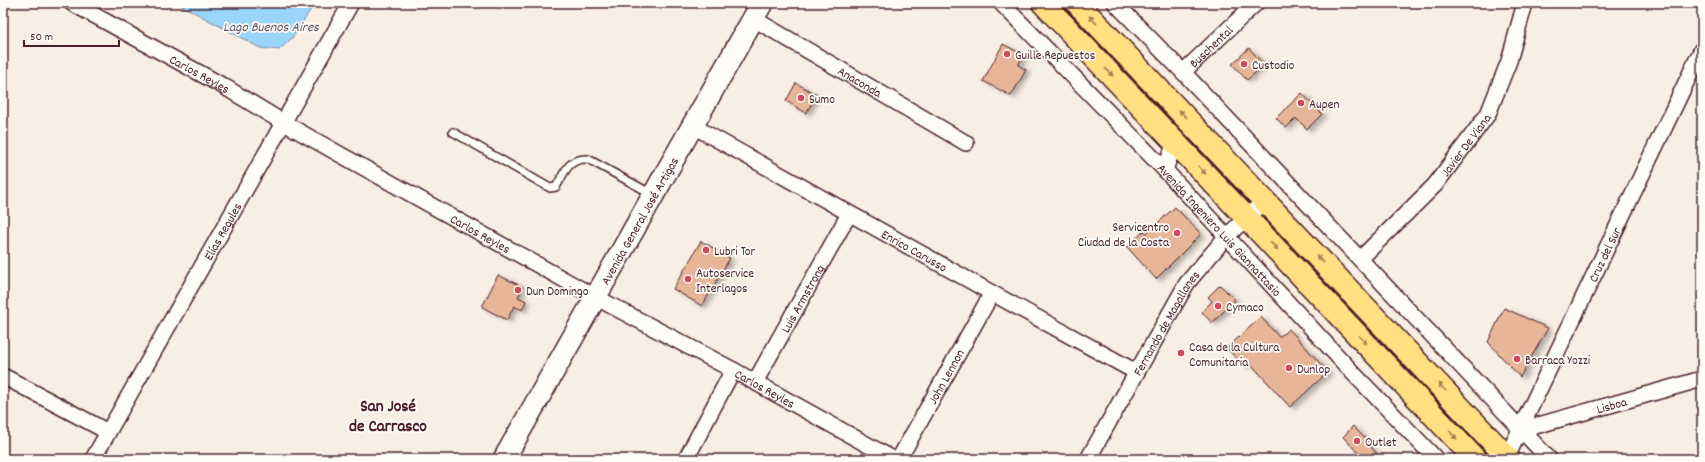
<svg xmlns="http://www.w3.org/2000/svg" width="1705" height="462" viewBox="0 0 1705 462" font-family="Dekko,sans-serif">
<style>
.green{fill:#c2e8a3;stroke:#868467}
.water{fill:#9ad5fa;stroke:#7a8ca7}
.building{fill:#e7b598;stroke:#4a1f2b;filter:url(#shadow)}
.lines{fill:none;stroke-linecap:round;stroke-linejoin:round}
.lane-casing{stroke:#4a1f2b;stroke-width:10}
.street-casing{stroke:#4a1f2b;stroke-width:18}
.secondary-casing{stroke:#4a1f2b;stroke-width:24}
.primary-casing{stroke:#4a1f2b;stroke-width:25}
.lane{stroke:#fdfcf7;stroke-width:7}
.street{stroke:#fdfcf7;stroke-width:15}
.secondary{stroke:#fdfcf7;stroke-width:21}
.primary{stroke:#ffdf80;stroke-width:22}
.oneway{fill:#a47f56}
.poi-dot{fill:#d1495b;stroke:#fdfcf7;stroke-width:1.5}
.labels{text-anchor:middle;stroke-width:3.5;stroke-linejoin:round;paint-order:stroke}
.street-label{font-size:13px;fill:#4a1f2b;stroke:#fdfcf7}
.poi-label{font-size:13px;fill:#4a1f2b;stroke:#fdfcf7;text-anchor:start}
.water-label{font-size:14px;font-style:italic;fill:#625669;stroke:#fdfcf7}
.district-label{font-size:17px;font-weight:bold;fill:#4a1f2b;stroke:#fdfcf7}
</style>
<defs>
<filter id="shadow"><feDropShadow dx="4.5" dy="2.5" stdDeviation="2" flood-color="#0004"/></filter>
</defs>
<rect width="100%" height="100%" fill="#f9eee4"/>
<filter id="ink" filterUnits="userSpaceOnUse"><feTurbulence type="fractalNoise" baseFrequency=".025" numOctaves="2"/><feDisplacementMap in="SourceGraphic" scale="8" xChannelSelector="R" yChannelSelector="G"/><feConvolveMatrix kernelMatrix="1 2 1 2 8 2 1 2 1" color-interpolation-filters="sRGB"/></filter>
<g filter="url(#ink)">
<path class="green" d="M 1052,3 L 1065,3 L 1085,23 L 1238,189 L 1240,197 Z
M 1264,221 L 1270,222 L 1490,452 L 1486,457 Z"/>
<path class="water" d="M 177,3 L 315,3 L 293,37 L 279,50 L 260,48 Z"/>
<path class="building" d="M 1003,44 L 1024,55 L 1018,65 L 1026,70 L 1011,96 L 983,81 Z
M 1249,48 L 1264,65 L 1247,80 L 1232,64 Z
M 796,83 L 817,95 L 806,113 L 786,101 Z
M 1302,93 L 1322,114 L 1307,129 L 1296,118 L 1286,128 L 1276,118 Z
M 1175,207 L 1201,234 L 1156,279 L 1127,247 L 1144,231 L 1147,233 Z
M 701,241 L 730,258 L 702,306 L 673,289 Z
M 498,275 L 523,287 L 518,297 L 526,301 L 522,310 L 514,306 L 507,320 L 482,307 Z
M 1220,285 L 1235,300 L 1212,323 L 1202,312 L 1212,301 L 1208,297 Z
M 1504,308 L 1548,328 L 1520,377 L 1488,342 Z
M 1261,317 L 1279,337 L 1289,329 L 1328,372 L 1290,407 L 1248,361 L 1243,366 L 1227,348 Z
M 1353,426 L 1371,445 L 1370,446 L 1382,459 L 1364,459 L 1343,437 Z"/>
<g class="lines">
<defs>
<path id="lane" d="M 453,132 L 550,188 L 556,187 C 565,172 568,158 588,159 L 652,194"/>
<g id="street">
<path id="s1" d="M 72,3 L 225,87 L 284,123 L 595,297 L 733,370 L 893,459"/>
<path id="s2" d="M 1001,3 L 1165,170 L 1354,374 L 1436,459"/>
<path d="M 1115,3 L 1183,72 L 1549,459"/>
<path id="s3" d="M 754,19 L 966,143"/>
<path id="s4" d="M 1183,72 L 1256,3"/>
<path id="s5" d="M 693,126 L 992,293 L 1136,372"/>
<path d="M 1165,170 L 1175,142"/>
<path id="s6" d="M 1360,259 L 1435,185 L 1488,114 L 1509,61 L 1525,3"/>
<path d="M 3,376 L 108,432"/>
<path id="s7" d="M 755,382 L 849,214"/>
<path id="s8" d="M 1521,430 L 1702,379"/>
<path id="s9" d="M 93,459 L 351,3"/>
<path d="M 686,459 L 733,370"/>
<path id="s10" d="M 899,459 L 992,293"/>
<path id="s11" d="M 1088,459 L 1187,283 L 1226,237 L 1264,201"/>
<path id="s12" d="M 1506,459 L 1702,49"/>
</g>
<g id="secondary">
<path id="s13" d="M 504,459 L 762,3"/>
</g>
<path id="primary" d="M 1043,3 L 1475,459
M 1077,3 L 1509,459"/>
</defs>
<use href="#lane" class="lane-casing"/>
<use href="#street" class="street-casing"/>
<use href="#secondary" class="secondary-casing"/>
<use href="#primary" class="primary-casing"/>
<use href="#lane" class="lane"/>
<use href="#street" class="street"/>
<use href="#secondary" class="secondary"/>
<use href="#primary" class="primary"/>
</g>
<defs><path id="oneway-solid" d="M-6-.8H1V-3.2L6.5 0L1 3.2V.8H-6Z"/></defs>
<g class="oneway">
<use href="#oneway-solid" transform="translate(1093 20) rotate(-133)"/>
<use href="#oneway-solid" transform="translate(1109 72) rotate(46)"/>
<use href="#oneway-solid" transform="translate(1183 114) rotate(-134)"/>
<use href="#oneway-solid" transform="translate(1202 170) rotate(47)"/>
<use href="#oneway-solid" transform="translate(1274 246) rotate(47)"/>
<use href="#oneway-solid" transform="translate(1320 259) rotate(-134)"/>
<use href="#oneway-solid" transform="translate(1363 340) rotate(47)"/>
<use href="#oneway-solid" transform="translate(1442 387) rotate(-134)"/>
<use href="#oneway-solid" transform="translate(1453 435) rotate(47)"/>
</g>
</g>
<g class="poi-dot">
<circle cx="1007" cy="54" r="4"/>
<circle cx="1244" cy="64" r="4"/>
<circle cx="801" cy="98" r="4"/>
<circle cx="1301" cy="103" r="4"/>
<circle cx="1177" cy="233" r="4"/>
<circle cx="706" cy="250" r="4"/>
<circle cx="688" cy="279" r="4"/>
<circle cx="518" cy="290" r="4"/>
<circle cx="1218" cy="306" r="4"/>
<circle cx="1181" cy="353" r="4"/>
<circle cx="1517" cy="359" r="4"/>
<circle cx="1289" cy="368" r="4"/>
<circle cx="1357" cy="441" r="4"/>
</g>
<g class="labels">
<g class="street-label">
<text dy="5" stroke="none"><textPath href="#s4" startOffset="38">Buschental</textPath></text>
<text dy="5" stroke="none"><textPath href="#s1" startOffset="146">Carlos Reyles</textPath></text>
<text dy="5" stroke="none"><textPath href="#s3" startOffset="123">Anaconda</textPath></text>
<text dy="5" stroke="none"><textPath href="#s6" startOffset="156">Javier De Viana</textPath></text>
<text dy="5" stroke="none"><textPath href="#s13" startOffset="274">Avenida General José Artigas</textPath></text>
<text dy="5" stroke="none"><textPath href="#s2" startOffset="315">Avenida Ingeniero Luis Giannattasio</textPath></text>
<text dy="5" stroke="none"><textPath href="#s9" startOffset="262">Elías Regules</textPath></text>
<text dy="5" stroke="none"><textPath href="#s1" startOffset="469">Carlos Reyles</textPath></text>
<text dy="5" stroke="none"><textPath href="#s5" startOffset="254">Enrico Carusso</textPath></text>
<text dy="5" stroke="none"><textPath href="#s12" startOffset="227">Cruz del Sur</textPath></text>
<text dy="5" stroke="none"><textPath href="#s7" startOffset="96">Luis Armstrong</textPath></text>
<text dy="5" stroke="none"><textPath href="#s11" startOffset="157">Fernando de Magallanes</textPath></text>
<text dy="5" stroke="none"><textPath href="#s10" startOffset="95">John Lennon</textPath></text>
<text dy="5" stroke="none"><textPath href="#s1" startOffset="793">Carlos Reyles</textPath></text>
<text dy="5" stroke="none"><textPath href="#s8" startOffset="94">Lisboa</textPath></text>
</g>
<g class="poi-label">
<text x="1015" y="59">Guille Repuestos</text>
<text x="1252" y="69">Custodio</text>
<text x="809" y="103">Sumo</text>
<text x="1309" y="108">Aupen</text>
<text x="1169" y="231" text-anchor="end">Servicentro<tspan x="1169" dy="15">Ciudad de la Costa</tspan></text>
<text x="714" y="255">Lubri Tor</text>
<text x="696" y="277">Autoservice<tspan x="696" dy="15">Interlagos</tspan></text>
<text x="526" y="295">Dun Domingo</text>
<text x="1226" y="311">Cymaco</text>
<text x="1189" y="351">Casa de la Cultura<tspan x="1189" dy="15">Comunitaria</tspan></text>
<text x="1525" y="364">Barraca Yozzi</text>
<text x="1297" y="373">Dunlop</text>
<text x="1365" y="446">Outlet</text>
</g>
<g class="water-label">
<text x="271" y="31">Lago Buenos Aires</text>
</g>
<g class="district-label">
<text x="388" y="411">San José<tspan x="388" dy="20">de Carrasco</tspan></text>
</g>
</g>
<rect width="1705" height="462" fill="none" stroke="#fdfcf7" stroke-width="16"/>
<rect x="8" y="8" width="1689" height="446" fill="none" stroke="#4a1f2b" stroke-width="1.5" filter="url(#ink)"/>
<path d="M24 40v6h95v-6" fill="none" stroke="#4a1f2b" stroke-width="2"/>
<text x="30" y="40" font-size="12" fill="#4a1f2b" stroke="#fdfcf7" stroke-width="3" paint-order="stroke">50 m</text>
</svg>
